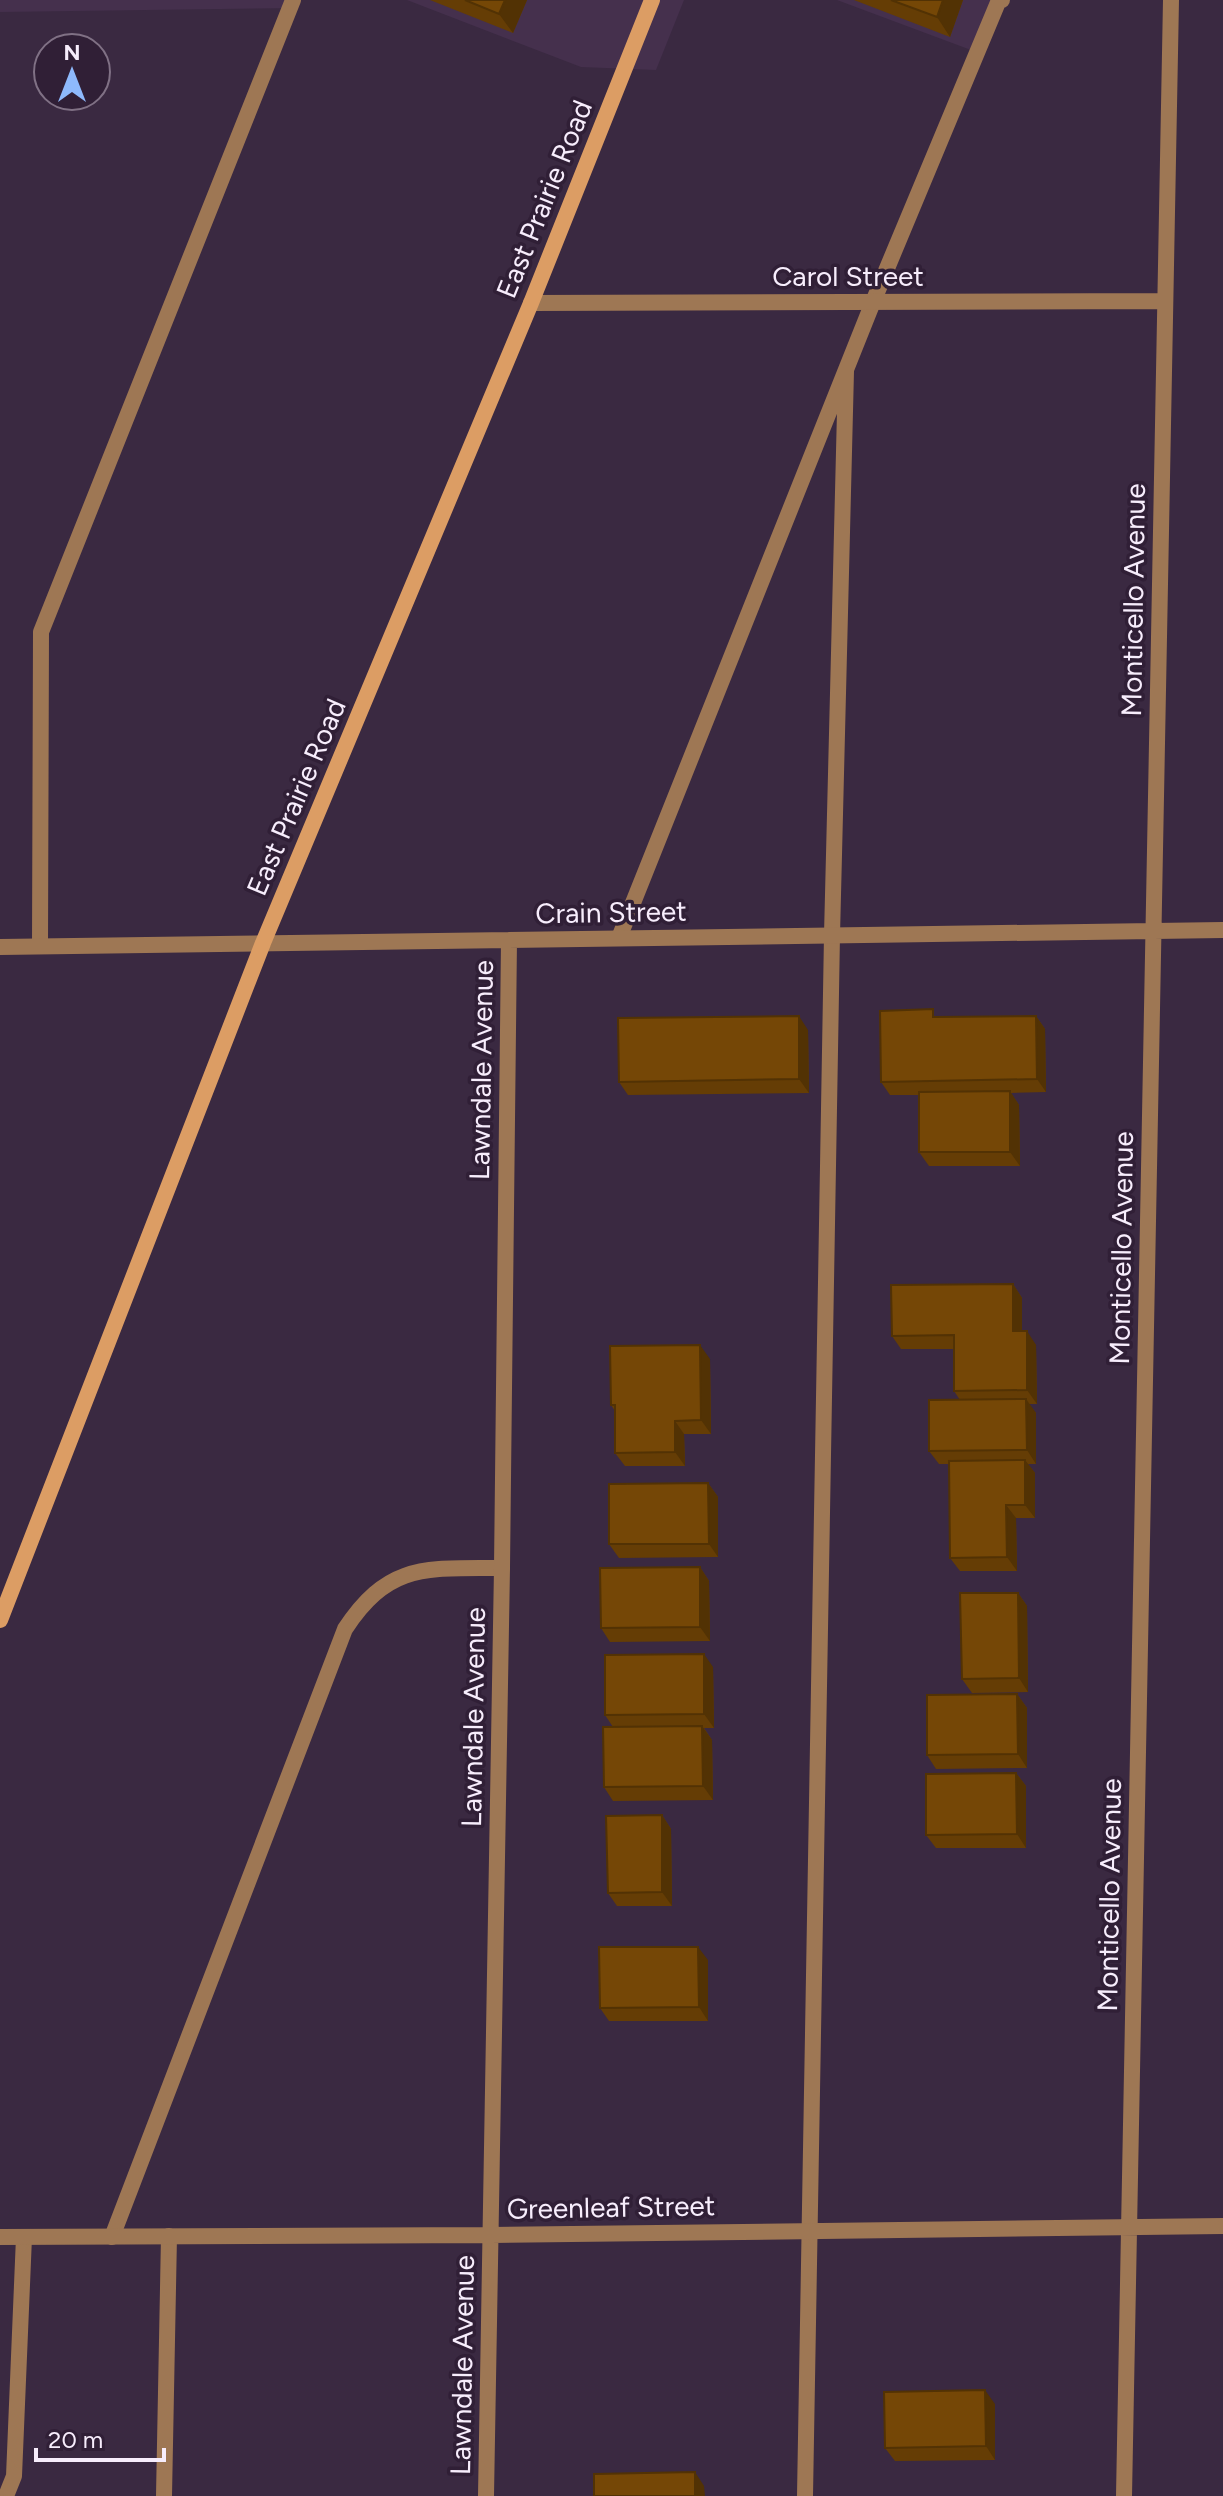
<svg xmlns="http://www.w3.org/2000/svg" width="1223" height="2496" viewBox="0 0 1223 2496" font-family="Figtree,sans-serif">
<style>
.built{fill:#45304d}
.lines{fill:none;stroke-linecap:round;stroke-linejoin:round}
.lane{stroke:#9e7754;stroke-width:16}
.street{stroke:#9e7754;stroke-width:16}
.secondary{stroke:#dc9d64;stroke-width:16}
.wall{fill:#653d05}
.shaded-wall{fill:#523204}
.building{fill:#754706;stroke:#523204;stroke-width:2}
.labels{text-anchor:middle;stroke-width:7;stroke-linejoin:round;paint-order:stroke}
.street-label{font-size:28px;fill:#f7edfc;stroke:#301f36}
</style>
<rect width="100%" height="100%" fill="#3a2941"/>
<path class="built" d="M 0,0 L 301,0 L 297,8 L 0,12 Z
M 407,0 L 684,0 L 656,70 L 581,67 Z
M 837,0 L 995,0 L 971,50 Z"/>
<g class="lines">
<path class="lane" d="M 619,938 L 873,302 L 999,0 L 1002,0
M 40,946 L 41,632 L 293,0
M 112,2237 L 345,1629 C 390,1561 428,1569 502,1568
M 6,2496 L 14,2476 L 24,2237
M 164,2496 L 169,2236
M 805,2496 L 832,935 L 846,371"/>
<path class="street" d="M 531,303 L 1165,301
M 0,947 L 1223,930
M 0,2237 L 491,2235 L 1223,2226
M 486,2496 L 502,1568 L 509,940
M 1124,2496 L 1171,0"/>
<path class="secondary" d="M 0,1620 L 263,943 L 531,303 L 652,0"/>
</g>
<path class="wall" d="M 430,0 L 527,0 L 513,33 Z
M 854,0 L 963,0 L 950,37 Z
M 1036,1016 L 1045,1029 L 1046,1092 L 1011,1093 L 1019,1105 L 1020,1166 L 929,1166 L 919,1152 L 919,1095 L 890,1095 L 881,1082 L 938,1017 Z
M 808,1030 L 809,1093 L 628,1095 L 619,1082 Z
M 1013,1284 L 1022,1298 L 1022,1331 L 1036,1345 L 1037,1404 L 1029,1404 L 1036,1413 L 1036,1464 L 1028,1464 L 1035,1473 L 1035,1518 L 1016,1518 L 1017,1571 L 960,1571 L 950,1558 L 949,1464 L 939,1464 L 929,1451 L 960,1400 L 954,1391 L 954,1349 L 901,1349 L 892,1336 Z
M 710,1359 L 711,1434 L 684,1434 L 685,1466 L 625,1466 L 615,1453 L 615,1411 L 611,1405 Z
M 708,1483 L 718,1497 L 718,1557 L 619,1558 L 609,1544 Z
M 700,1567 L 709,1581 L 710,1641 L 610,1642 L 601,1628 Z
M 1018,1593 L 1027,1606 L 1028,1692 L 972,1693 L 962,1679 Z
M 713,1667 L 714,1728 L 704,1728 L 712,1740 L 713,1800 L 613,1801 L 604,1787 L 613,1727 L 605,1715 Z
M 1017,1694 L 1027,1708 L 1027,1768 L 936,1769 L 927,1755 Z
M 1016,1773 L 1026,1786 L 1026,1848 L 936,1848 L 926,1835 Z
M 662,1815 L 671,1829 L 672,1906 L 617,1906 L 608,1893 Z
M 708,1960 L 708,2021 L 609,2021 L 600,2008 Z
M 995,2404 L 995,2460 L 895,2461 L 885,2448 Z"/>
<path class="shaded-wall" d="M 505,0 L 527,0 L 513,33 L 499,14 Z
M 943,0 L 963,0 L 950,37 L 937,17 Z
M 799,1016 L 808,1030 L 809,1093 L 799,1079 Z
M 1036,1016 L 1045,1029 L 1046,1092 L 1037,1079 Z
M 1010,1091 L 1019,1105 L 1020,1166 L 1010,1152 Z
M 1013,1284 L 1022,1298 L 1022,1345 L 1013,1331 Z
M 1027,1331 L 1036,1345 L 1037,1404 L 1027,1390 Z
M 700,1345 L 710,1359 L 711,1434 L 701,1420 Z
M 1026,1399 L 1036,1413 L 1036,1464 L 1027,1450 Z
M 675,1421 L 684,1434 L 685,1466 L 675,1452 Z
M 1025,1460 L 1035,1473 L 1035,1518 L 1025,1505 Z
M 708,1483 L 718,1497 L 718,1557 L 709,1544 Z
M 1006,1505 L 1016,1518 L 1017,1571 L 1007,1557 Z
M 700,1567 L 709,1581 L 710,1641 L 700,1627 Z
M 1018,1593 L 1027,1606 L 1028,1692 L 1019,1678 Z
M 704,1654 L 713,1667 L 714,1728 L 704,1714 Z
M 1017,1694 L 1027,1708 L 1027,1768 L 1018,1754 Z
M 702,1726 L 712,1740 L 713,1800 L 703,1786 Z
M 1016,1773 L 1026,1786 L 1026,1848 L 1017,1834 Z
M 662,1815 L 671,1829 L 672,1906 L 662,1892 Z
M 698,1947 L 708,1960 L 708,2021 L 699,2007 Z
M 985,2390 L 995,2404 L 995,2460 L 986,2446 Z
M 695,2472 L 704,2486 L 705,2496 L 695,2496 Z"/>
<path class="building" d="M 465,0 L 505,0 L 499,14 Z
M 891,0 L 943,0 L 937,17 Z
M 933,1009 L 933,1017 L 1036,1016 L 1037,1079 L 881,1082 L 880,1011 Z
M 799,1016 L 799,1079 L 619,1082 L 618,1018 Z
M 1010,1091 L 1010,1152 L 919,1152 L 919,1092 Z
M 1013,1284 L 1013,1331 L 1027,1331 L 1027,1390 L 954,1391 L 954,1335 L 892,1336 L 891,1285 Z
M 700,1345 L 701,1420 L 675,1421 L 675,1452 L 615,1453 L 615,1405 L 611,1405 L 610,1346 Z
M 1026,1399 L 1027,1450 L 929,1451 L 929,1400 Z
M 1025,1460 L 1025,1505 L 1006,1505 L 1007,1557 L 950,1558 L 949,1461 Z
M 708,1483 L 709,1544 L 609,1544 L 609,1484 Z
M 700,1567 L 700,1627 L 601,1628 L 600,1568 Z
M 960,1593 L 1018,1593 L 1019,1678 L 962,1679 Z
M 704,1654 L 704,1714 L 605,1715 L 605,1655 Z
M 1017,1694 L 1018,1754 L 927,1755 L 927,1695 Z
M 702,1726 L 703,1786 L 604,1787 L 603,1727 Z
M 1016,1773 L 1017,1834 L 926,1835 L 926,1774 Z
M 662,1815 L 662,1892 L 608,1893 L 606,1816 Z
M 599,1947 L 698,1947 L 699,2007 L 600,2008 Z
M 985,2390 L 986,2446 L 885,2448 L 884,2392 Z
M 695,2472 L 695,2496 L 594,2496 L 594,2474 Z"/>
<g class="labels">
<g class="street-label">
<text transform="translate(544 199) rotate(-68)" y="10">East Prairie Road</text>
<text x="848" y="286">Carol Street</text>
<text transform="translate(1133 600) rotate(-89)" y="10">Monticello Avenue</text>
<text transform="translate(296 797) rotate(-67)" y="10">East Prairie Road</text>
<text transform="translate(611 912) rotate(-1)" y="10">Crain Street</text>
<text transform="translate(481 1070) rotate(-89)" y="10">Lawndale Avenue</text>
<text transform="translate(1121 1248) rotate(-89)" y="10">Monticello Avenue</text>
<text transform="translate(473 1717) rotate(-89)" y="10">Lawndale Avenue</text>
<text transform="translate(1109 1895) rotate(-89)" y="10">Monticello Avenue</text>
<text transform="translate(611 2207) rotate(-1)" y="10">Greenleaf Street</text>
<text transform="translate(462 2365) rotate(-89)" y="10">Lawndale Avenue</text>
</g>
</g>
<g transform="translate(72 72)"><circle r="38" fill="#301f36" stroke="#807185" stroke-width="2"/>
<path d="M0-6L14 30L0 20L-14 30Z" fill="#8eb9fc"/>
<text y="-12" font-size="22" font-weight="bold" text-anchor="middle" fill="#f7edfc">N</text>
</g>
<path d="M36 2448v12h128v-12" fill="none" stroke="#f7edfc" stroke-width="4"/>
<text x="48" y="2448" font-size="24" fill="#f7edfc" stroke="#301f36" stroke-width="6" paint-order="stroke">20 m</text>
</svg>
